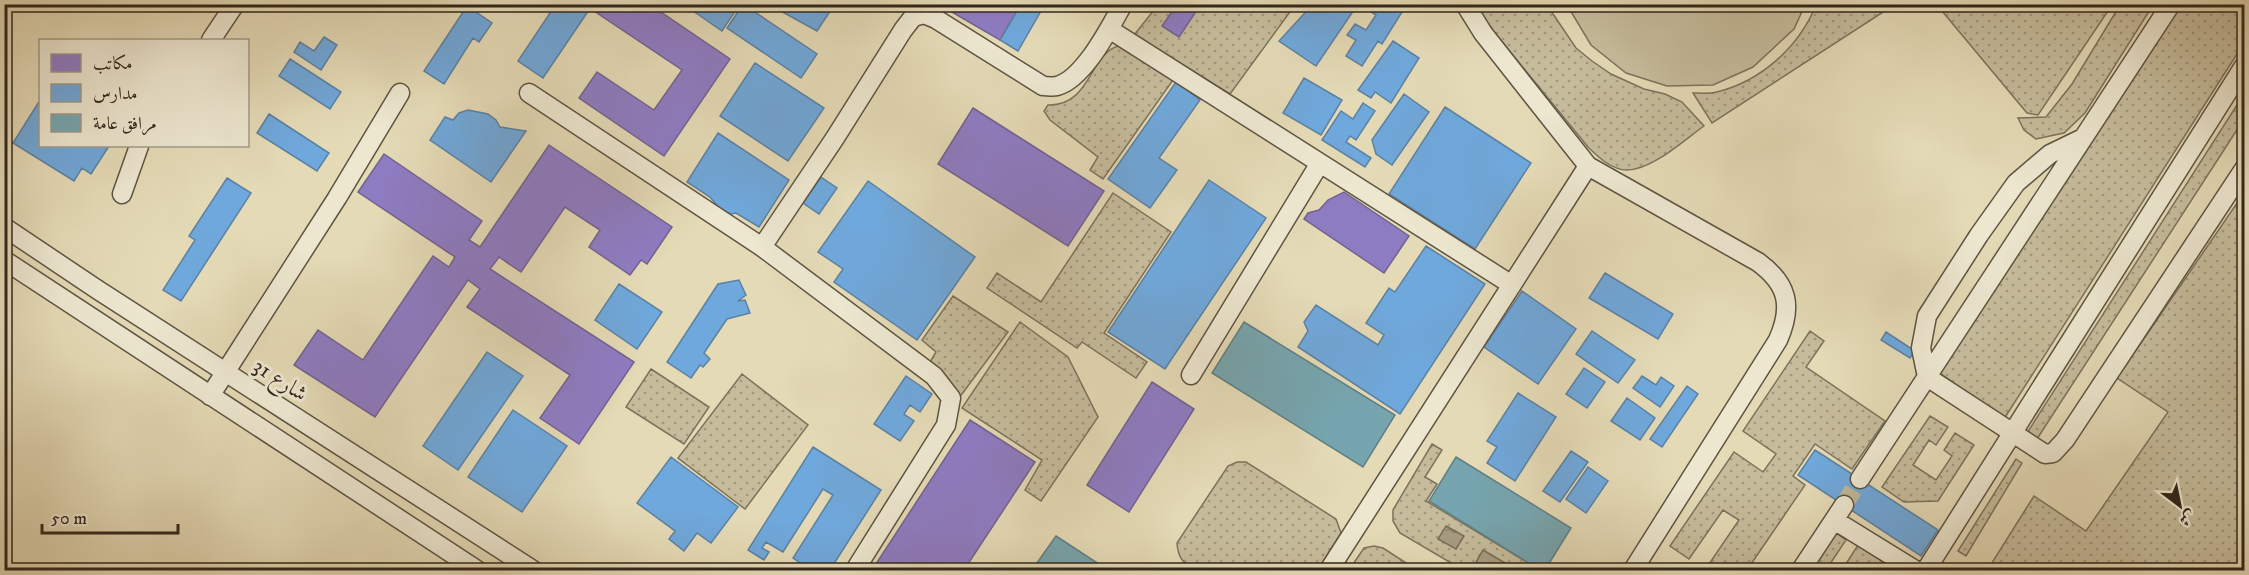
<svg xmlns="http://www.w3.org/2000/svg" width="2249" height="575" viewBox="0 0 2249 575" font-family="'IM FELL DW Pica',Amiri,serif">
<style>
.grass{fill:url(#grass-dots);stroke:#7c725c;stroke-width:1.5}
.pitch{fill:#c6bc9c;stroke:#7c725c;stroke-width:1.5}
.water{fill:url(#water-ripples);stroke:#786e59;stroke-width:1.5}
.offices{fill:#8e7cc3;stroke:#726291;stroke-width:1.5}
.schools{fill:#6fa8dc;stroke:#5c81a2;stroke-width:1.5}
.public{fill:#76a5af;stroke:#617f83;stroke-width:1.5}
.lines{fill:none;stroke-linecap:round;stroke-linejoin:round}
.minor-tunnel{stroke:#c0b697;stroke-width:18;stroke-dasharray:18 9;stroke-linecap:butt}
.minor-casing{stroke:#5e5442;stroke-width:21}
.minor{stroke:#ede7d0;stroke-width:18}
.labels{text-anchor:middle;stroke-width:6;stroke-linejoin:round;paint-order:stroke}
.street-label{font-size:22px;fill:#31271c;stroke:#ede7d0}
</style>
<defs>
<pattern id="grass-dots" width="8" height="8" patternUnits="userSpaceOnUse" patternTransform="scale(1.5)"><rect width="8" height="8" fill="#c6bc9c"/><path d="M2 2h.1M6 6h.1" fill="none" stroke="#a1997e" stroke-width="1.8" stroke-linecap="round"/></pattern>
<pattern id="water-ripples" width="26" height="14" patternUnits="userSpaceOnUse" patternTransform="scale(1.5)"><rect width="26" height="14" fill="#a79d82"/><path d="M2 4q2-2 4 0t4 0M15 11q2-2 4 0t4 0" fill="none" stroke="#89806a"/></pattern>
</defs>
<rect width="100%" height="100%" fill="#e4dab6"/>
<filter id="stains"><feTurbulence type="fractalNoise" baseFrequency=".00333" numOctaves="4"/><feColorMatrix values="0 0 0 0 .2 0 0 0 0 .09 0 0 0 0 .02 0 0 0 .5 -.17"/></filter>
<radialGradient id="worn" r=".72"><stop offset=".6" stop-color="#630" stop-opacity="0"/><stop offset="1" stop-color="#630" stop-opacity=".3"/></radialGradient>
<path class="grass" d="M 1242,4 L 1295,5 L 1230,94 L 1134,35 L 1158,5 Z
M 1475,5 L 1547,5 L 1576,48 L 1592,61 L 1611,74 L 1644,89 L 1665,94 L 1682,102 L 1704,126 C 1684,140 1652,170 1627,170 C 1612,170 1598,157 1588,147 L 1490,27 Z
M 1816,5 L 1894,5 L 1712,123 L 1693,93 C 1700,93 1709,94 1717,92 C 1761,81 1799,47 1816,5 Z
M 1937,5 L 2112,5 L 2038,115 L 2027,113 Z
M 2120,5 L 2153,5 L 2085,113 L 2064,133 L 2036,139 L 2024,130 L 2018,118 L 2046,117 L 2072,84 Z
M 2180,5 L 2244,5 L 2244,43 L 2004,419 L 1940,373 Z
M 1118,46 L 1173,80 L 1103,179 L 1090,170 L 1098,157 L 1050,120 L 1044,111 L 1048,105 C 1091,106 1089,55 1118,46 Z
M 2244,94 L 2244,119 L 2037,439 L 2027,433 Z
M 1113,193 L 1171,232 L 1104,333 L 1147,362 L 1136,378 L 1082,342 L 1077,348 L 987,288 L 997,273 L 1041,302 Z
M 2244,193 L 2244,570 L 1991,570 L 1988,569 L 2034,496 L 2086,531 L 2168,412 L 2117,378 Z
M 953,296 L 1008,332 L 959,398 L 929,364 L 936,352 L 922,340 Z
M 1020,322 L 1068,357 L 1098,417 L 1041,501 L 1025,490 L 1042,460 L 962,408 Z
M 1810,331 L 1824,341 L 1806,367 L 1885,421 L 1852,469 L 1815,444 L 1793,476 L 1805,485 L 1747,570 L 1705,570 L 1739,520 L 1723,510 L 1689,559 L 1670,546 L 1734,452 L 1763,472 L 1776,454 L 1743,431 Z
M 651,369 L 709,407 L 684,444 L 626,407 Z
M 742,374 L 808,425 L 745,509 L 678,458 Z
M 1930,416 L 1948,427 L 1936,445 L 1929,440 L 1913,465 L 1936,480 L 1952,456 L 1944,450 L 1955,433 L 1974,445 L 1938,501 L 1904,502 L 1882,487 Z
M 1432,444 L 1442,450 L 1425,477 L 1437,484 L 1426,501 L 1540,570 L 1463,570 L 1400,533 L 1393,521 L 1393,510 Z
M 2016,459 L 2022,463 L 1966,556 L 1958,551 Z
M 1237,462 L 1246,462 L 1336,519 L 1341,533 L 1318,570 L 1195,570 C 1183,563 1178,558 1177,543 L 1228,466 Z
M 1836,533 L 1846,540 L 1826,570 L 1808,570 L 1831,537 Z
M 1858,545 L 1895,570 L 1842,570 Z
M 1374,546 L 1383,548 L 1417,570 L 1349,570 L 1364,548 Z"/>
<path class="pitch" d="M 1567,5 L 1805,5 L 1794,29 L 1753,67 L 1713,85 L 1667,86 L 1626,73 L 1591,45 Z"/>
<path class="water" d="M 1446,526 L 1464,536 L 1456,549 L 1438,539 Z
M 1483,550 L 1517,570 L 1489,570 L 1476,562 Z"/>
<path class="offices" d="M 598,4 L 649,4 L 730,59 L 664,156 L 579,98 L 597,72 L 654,110 L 682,70 L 594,11 Z
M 938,4 L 1021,4 L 1000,40 Z
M 1177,4 L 1201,4 L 1179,37 L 1162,26 Z
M 973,108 L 1104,191 L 1068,246 L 938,164 Z
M 549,145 L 672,227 L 647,264 L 641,260 L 630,275 L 589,247 L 600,230 L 565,207 L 521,272 L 499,257 L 490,269 L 634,362 L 579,444 L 540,418 L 570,375 L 467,307 L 480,289 L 468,280 L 375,417 L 294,365 L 318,330 L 363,360 L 433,256 L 449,267 L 455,257 L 358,192 L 384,154 L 482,221 L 469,240 L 480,247 Z
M 1344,192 L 1409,236 L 1384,273 L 1304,219 L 1308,213 L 1319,210 L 1328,200 Z
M 1152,382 L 1194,409 L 1129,512 L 1087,485 Z
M 970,420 L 1035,462 L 964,570 L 872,570 Z"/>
<path class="schools" d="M 556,4 L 593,4 L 543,78 L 518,61 Z
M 683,4 L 734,4 L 738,7 L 722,31 Z
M 743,4 L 817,54 L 801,78 L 727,28 Z
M 768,4 L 835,4 L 817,31 Z
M 1021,4 L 1045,4 L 1018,51 L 1000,40 Z
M 1313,4 L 1358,4 L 1316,66 L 1279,41 Z
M 1367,4 L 1407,4 L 1382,44 L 1378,41 L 1362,66 L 1346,56 L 1356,40 L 1347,35 L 1355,24 L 1366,30 L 1376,15 L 1365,8 Z
M 467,6 L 492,23 L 479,42 L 473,38 L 444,84 L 424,71 Z
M 324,37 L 337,45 L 321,70 L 294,52 L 300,42 L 314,51 Z
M 1393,41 L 1419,58 L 1391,103 L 1375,92 L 1371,98 L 1358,90 Z
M 290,59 L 341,92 L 330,109 L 279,76 Z
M 755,63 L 824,108 L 788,161 L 720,116 Z
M 1304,78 L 1342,100 L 1321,135 L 1283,113 Z
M 1176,82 L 1200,100 L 1159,158 L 1177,170 L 1150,208 L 1108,179 Z
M 1404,94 L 1429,112 L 1392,165 L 1376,154 L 1372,140 Z
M 40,100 L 40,146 L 109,146 L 91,174 L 82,168 L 74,181 L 13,143 Z
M 1363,103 L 1375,111 L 1356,140 L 1350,136 L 1346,142 L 1371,158 L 1365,167 L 1322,140 L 1341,111 L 1353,119 Z
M 1445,107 L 1531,163 L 1475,249 L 1389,194 Z
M 468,110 L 488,114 L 496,120 L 500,127 L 526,131 L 491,182 L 430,140 L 445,117 L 453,120 L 459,113 Z
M 269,114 L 329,153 L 317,171 L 257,133 Z
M 718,133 L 789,180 L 759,227 L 736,213 L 731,214 L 721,210 L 710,197 L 687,182 Z
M 821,177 L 837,188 L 819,214 L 803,203 Z
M 227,178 L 251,193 L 181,301 L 163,290 L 195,240 L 189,236 Z
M 1209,180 L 1266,218 L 1165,369 L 1108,332 Z
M 868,181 L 975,257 L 917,340 L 834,282 L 843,269 L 818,252 Z
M 1426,246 L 1485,284 L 1400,414 L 1298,347 L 1308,331 L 1304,322 L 1316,305 L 1378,345 L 1384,335 L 1366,323 L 1389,288 L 1395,292 Z
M 1605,273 L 1673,314 L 1658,339 L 1589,298 Z
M 739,280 L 746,295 L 738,301 L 745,300 L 750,313 L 727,319 L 704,353 L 710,359 L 703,367 L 700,365 L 691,378 L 667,362 L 718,284 Z
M 619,284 L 662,312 L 637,349 L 595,320 Z
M 1522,291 L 1576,329 L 1538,384 L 1484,347 Z
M 1592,331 L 1635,360 L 1618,383 L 1576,354 Z
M 1886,332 L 1915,351 L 1910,358 L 1881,340 Z
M 487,352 L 523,376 L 458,470 L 423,446 Z
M 1584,368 L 1605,382 L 1587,408 L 1566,394 Z
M 906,376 L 932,394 L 920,412 L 910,405 L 904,414 L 914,421 L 900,441 L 874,424 Z
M 1642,376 L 1656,385 L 1661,377 L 1674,386 L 1660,407 L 1633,388 Z
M 1687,386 L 1698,394 L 1662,447 L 1650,439 Z
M 1518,393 L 1556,417 L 1515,481 L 1487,463 L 1497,447 L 1487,441 Z
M 1627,398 L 1655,418 L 1640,440 L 1611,421 Z
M 513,410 L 567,446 L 522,512 L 468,477 Z
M 813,447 L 881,490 L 830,570 L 804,570 L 806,567 L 793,558 L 833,495 L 823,489 L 783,552 L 766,542 L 762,548 L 769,552 L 764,560 L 748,550 Z
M 1815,450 L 1938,530 L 1921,556 L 1798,475 Z
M 1571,451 L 1588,462 L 1560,502 L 1543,491 Z
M 671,457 L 738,507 L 711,543 L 697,533 L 684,551 L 669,539 L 675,531 L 637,503 Z
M 1588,467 L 1608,481 L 1586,513 L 1566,499 Z"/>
<path class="public" d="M 1244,322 L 1395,415 L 1363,467 L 1212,373 Z
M 1456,457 L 1571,528 L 1545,570 L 1540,570 L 1429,501 Z
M 1056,536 L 1108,570 L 1032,570 Z"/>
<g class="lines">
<path class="minor-tunnel" d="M 1844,505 L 1860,479"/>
<defs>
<path id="minor" d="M 1465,4 L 1483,33 L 1588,166 L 1758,262 C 1788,284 1793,306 1778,340 L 1633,570
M 1109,29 L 1512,285
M 211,40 L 235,4
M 529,93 L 762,247 L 835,138 L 903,30 L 913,17 L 924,14 L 936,19 L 1043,86 C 1047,86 1053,87 1057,86 C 1084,79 1110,27 1123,4
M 2083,138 L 2050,154 L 2016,183 L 1979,235 L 1927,316 L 1921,348 L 1927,377 L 2045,454 L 2053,453 L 2065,440 L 2244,169
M 122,194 L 139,146
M 4,227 L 98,290 L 533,570
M 762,247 L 934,376 L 951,398 L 946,425 L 855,570
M 4,260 L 477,570
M 1191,375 L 1320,163
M 210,396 L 337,198 L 400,93
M 1860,479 L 2171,4
M 1834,520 L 1915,570
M 1329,570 L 1588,166
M 1801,570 L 1844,505
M 1926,570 L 2244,66"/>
</defs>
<use href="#minor" class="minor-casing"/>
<use href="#minor" class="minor"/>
</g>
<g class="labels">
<g class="street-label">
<text transform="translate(281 379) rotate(33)" y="8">شارع 31</text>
</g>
</g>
<rect width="2249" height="575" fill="none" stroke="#e4dab6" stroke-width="24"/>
<rect x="6" y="6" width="2237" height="563" fill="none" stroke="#31271c" stroke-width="3"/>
<rect x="12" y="12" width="2225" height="551" fill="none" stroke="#31271c" stroke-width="1.5"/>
<rect x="39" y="39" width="210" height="108" fill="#ede7d0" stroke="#a29a88" stroke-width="1.5"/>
<rect x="51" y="54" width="30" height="18" fill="#8e7cc3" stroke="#a29a88" stroke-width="1.5"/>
<text x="93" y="69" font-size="18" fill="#31271c">مكاتب</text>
<rect x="51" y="84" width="30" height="18" fill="#6fa8dc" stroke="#a29a88" stroke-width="1.5"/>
<text x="93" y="99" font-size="18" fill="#31271c">مدارس</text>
<rect x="51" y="114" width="30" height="18" fill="#76a5af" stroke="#a29a88" stroke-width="1.5"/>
<text x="93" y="129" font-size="18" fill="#31271c">مرافق عامة</text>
<g transform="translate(2180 506) rotate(148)" stroke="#ede7d0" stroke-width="4.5" paint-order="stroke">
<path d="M0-4.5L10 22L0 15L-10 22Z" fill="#31271c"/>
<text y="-9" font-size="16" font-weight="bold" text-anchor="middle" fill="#31271c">ش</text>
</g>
<path d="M42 524v9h136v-9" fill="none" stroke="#31271c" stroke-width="3"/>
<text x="51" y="524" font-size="18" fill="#31271c" stroke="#ede7d0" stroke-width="4.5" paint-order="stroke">50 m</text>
<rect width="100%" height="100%" filter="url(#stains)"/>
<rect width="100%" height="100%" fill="url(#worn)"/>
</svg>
